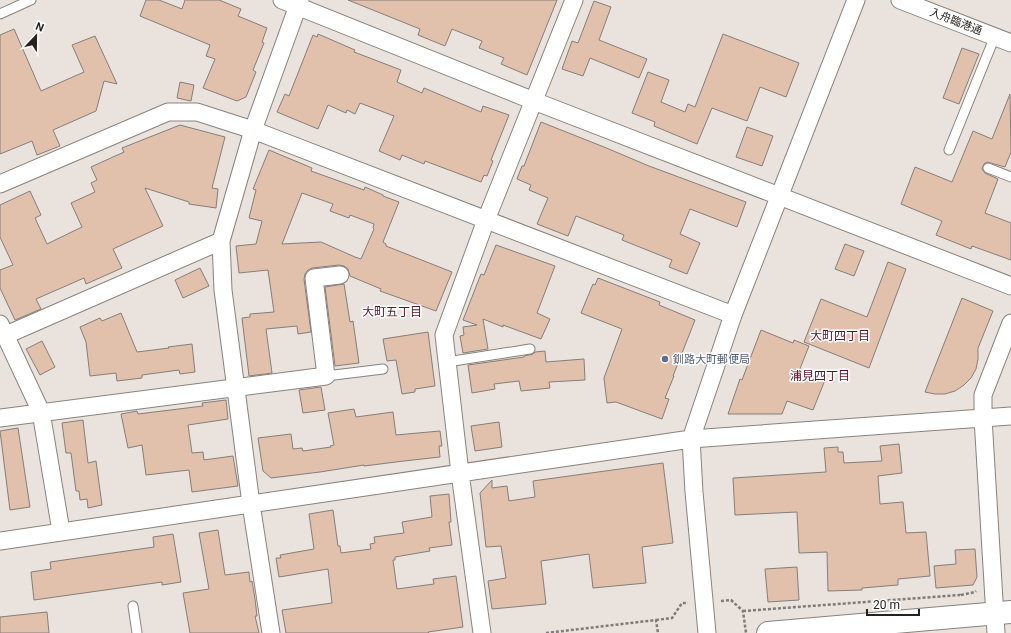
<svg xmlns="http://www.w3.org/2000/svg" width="1011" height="633" viewBox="0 0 1011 633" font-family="Roboto,'Noto Sans JP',sans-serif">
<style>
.building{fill:#e1c1ab;stroke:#857e79;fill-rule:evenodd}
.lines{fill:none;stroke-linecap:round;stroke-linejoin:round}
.lane-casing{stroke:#89827d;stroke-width:11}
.street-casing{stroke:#89827d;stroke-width:19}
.primary-casing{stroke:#89827d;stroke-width:24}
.path{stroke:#817b78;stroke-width:2.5;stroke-dasharray:3 2;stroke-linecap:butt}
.lane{stroke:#fff;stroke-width:9}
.street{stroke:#fff;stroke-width:17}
.primary{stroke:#fff;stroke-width:22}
.service-dot{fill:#5c6f8a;stroke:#fff;stroke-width:1.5}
.labels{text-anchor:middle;stroke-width:3;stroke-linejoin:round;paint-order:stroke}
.street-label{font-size:11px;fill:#24211f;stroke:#fff}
.service-label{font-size:11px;fill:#4e5e75;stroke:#fff;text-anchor:start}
.neighbourhood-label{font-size:12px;fill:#591427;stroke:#fff}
</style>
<rect width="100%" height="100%" fill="#eae2dd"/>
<path class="building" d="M 146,0 L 159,0 L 182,9 L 185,0 L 219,0 L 241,9 L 238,16 L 267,28 L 262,42 L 264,43 L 253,70 L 256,72 L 246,97 L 237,101 L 203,88 L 215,59 L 206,56 L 210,45 L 140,16 Z
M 348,0 L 557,0 L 527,75 L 501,64 L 504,58 L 479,48 L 482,41 L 452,29 L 445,46 L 418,35 L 420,29 Z
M 594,1 L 611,7 L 599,40 L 647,59 L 639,78 L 590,58 L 583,76 L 562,69 L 572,41 L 578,43 Z
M 14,29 L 41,91 L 84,72 L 72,45 L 95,36 L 117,84 L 104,81 L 96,111 L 53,130 L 60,146 L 37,155 L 32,141 L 0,154 L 0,35 Z
M 318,34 L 355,50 L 354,52 L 401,70 L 397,82 L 422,93 L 424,88 L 481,112 L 483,106 L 509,115 L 491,160 L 493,161 L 487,176 L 484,175 L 481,182 L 425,161 L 424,164 L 402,155 L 400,160 L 379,151 L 394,116 L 360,103 L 355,114 L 347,110 L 346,113 L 328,105 L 318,129 L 277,112 L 285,94 L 289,96 L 313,35 L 317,37 Z
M 723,34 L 799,63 L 786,97 L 760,87 L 747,121 L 712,108 L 697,144 L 654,126 L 655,122 L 632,113 L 648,72 L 669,80 L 661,102 L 685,112 L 688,104 L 695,107 Z
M 962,48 L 979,54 L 959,104 L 943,98 Z
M 180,82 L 194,85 L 191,101 L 177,98 Z
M 1010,94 L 1011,152 L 1005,167 L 987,162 L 984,164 L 982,169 L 985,173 L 998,179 L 985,213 L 1011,223 L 1011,260 L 972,246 L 971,249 L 936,235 L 942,221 L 901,204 L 915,167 L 952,182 L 973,131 L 992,139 Z
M 541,122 L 604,147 L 649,166 L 746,202 L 737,227 L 690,209 L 680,234 L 700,243 L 687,274 L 669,267 L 672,260 L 622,240 L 624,235 L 576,216 L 568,236 L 537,224 L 548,198 L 529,190 L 531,185 L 517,179 L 522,166 L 524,166 Z
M 180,125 L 225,137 L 212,188 L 218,189 L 216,208 L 189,204 L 189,202 L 145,188 L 163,226 L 113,249 L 122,268 L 86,284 L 84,278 L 36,299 L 41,309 L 15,320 L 0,288 L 0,270 L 13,265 L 0,237 L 0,205 L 30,191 L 41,215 L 35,218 L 47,244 L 82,227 L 71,203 L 95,192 L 91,183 L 97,180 L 91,167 L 124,152 L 122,148 Z
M 747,127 L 773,136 L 762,166 L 736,157 Z
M 269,150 L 312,168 L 311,171 L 364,190 L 365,187 L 383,195 L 383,196 L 399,202 L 383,242 L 386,244 L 386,246 L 452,272 L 436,311 L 380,291 L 381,289 L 350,276 L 348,269 L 344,266 L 339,265 L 312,268 L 308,270 L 305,274 L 304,279 L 311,332 L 298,334 L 297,326 L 266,329 L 272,373 L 249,376 L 242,318 L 250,317 L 250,314 L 274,312 L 268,270 L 239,273 L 236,246 L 256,244 L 262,221 L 249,218 L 256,190 L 253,189 ZM 302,193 L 333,204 L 330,211 L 349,218 L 350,215 L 374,224 L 373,228 L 374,229 L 361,259 L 355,257 L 321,242 L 282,244 Z
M 845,244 L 864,251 L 854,276 L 835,269 Z
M 496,245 L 555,266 L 537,313 L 550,319 L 541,339 L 503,325 L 503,327 L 483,319 L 488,349 L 463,353 L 460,336 L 464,335 L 463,327 L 477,325 L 463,320 L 481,274 L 484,275 Z
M 888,262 L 906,269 L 869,368 L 804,342 L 821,299 L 867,317 Z
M 200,268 L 209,286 L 183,298 L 175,280 Z
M 598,278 L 660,302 L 659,305 L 695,320 L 673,376 L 674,376 L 665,398 L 669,399 L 662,419 L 616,402 L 607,403 L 604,378 L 622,329 L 581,313 L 593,284 L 595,285 Z
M 344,284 L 350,322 L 353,321 L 359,363 L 335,366 L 325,287 Z
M 962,298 L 993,311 L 978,348 L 978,359 L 976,369 L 971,378 L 964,385 L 955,391 L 945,394 L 935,394 L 925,392 Z
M 121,313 L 137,352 L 169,348 L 168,347 L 192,344 L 195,372 L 180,374 L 179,370 L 142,375 L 142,378 L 117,381 L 116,373 L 90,376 L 86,342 L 80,327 L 100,318 L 102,321 Z
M 761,330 L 793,343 L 794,340 L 809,346 L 799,371 L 825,380 L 813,410 L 787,401 L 782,414 L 728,414 L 740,379 L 742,380 Z
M 428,332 L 435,386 L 415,389 L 415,392 L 402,394 L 396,360 L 387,361 L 383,339 Z
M 42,341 L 55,367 L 40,375 L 26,349 Z
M 545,351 L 546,362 L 584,359 L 585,380 L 549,382 L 550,388 L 521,391 L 519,381 L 494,384 L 495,389 L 472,393 L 468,365 L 524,357 L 524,356 L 533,354 L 535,352 Z
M 321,387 L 325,410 L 303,413 L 299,390 Z
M 226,400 L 228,419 L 188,425 L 192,453 L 203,452 L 204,460 L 233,456 L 238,486 L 192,492 L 189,470 L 146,475 L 142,445 L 128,448 L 121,414 L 137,411 L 138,414 L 203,406 L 202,403 Z
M 354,409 L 356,417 L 393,412 L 396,435 L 440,431 L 442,446 L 439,446 L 440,457 L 404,461 L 364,466 L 364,465 L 320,472 L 271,478 L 263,471 L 258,438 L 291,434 L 293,449 L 302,448 L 303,451 L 331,447 L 330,446 L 334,445 L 328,413 Z
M 83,420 L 88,463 L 96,461 L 102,505 L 88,508 L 87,499 L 80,500 L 79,491 L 76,491 L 71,453 L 66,453 L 62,423 Z
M 499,422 L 502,447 L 475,451 L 471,426 Z
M 18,428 L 30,507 L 10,510 L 0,431 Z
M 899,444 L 902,473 L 878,476 L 880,504 L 903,502 L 906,533 L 926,532 L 930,576 L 898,579 L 898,585 L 862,588 L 862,590 L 828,591 L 827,552 L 799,553 L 797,512 L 735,515 L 733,478 L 826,472 L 824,448 L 838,447 L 838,452 L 843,452 L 844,463 L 882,461 L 880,446 Z
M 663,463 L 673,543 L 642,547 L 646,583 L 593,588 L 589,554 L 541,561 L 546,604 L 492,609 L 488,581 L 506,578 L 501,546 L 486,547 L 480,493 L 492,480 L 492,488 L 507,486 L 509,501 L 535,497 L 533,481 Z
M 449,494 L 451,522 L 449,522 L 452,545 L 429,548 L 430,551 L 395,557 L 395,560 L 393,560 L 397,589 L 434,584 L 433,579 L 456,576 L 463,627 L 428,632 L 429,633 L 286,633 L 282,610 L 332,603 L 328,569 L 279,577 L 276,558 L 281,558 L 280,555 L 314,549 L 309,514 L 333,510 L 338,546 L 340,546 L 341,553 L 371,549 L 370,544 L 375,543 L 374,537 L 404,533 L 402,522 L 432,517 L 430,496 Z
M 218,530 L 225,575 L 249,572 L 250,582 L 252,581 L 255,599 L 257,616 L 255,616 L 259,633 L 190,633 L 183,593 L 209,589 L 199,533 Z
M 173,534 L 181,582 L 162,585 L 162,582 L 34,600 L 31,572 L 51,569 L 50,562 L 154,547 L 153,537 Z
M 975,549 L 977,577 L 973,585 L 936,588 L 934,566 L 956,564 L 955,550 Z
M 797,567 L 799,600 L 768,602 L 765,569 Z
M 47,612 L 49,633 L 0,633 L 0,617 Z"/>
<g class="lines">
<defs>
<path id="lane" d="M 0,14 L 31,0
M 949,150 L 995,36
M 988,168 L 1011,177
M 447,362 L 530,349
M 326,376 L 383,369
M 133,606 L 137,633"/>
<path id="street" d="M 282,0 L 534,101 L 1011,286
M 900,0 L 1011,43
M 0,184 L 168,112 L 197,112 L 253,130 L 733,315
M 0,324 L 41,412 L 61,531
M 6,335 L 221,241
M 0,418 L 326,376 L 314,278 L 340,275
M 0,541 L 691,439 L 1011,416
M 271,633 L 251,504 L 223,290 L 221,241 L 253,130 L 300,0
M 482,633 L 460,473 L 444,335 L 486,220 L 574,0
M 707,633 L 694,492 L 691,439 L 733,315 L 856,0
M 996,633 L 983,418 L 983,395 L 1011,323"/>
<path id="primary" d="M 768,633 L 1011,612"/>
</defs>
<use href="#lane" class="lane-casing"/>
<use href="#street" class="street-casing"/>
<use href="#primary" class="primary-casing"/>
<path class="path" d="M 961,595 L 975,592 L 976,591
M 721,601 L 731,600 L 743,611 L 746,633
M 743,611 L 960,595 L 961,597
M 656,620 L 672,618 L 682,603 L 688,603
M 546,633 L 656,620 L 658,633"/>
<use href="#lane" class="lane"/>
<use href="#street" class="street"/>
<use href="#primary" class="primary"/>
</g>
<circle class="service-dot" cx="665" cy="359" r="4"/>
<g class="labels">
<g class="street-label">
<text transform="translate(956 21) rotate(21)" y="4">入舟臨港通</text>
</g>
<g class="service-label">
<text x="673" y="363">釧路大町郵便局</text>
</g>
<g class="neighbourhood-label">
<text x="392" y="316">大町五丁目</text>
<text x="840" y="340">大町四丁目</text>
<text x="820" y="380">浦見四丁目</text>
</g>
</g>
<g transform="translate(36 36) rotate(22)" stroke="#ffffff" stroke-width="3" paint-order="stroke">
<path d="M0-3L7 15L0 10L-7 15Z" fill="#24211f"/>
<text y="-6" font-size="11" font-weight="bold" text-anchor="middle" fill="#24211f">N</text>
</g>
<path d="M867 609v6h52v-6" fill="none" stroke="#24211f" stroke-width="2"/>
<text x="873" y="609" font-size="12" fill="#24211f" stroke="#ffffff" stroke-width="3" paint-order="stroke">20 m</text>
</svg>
